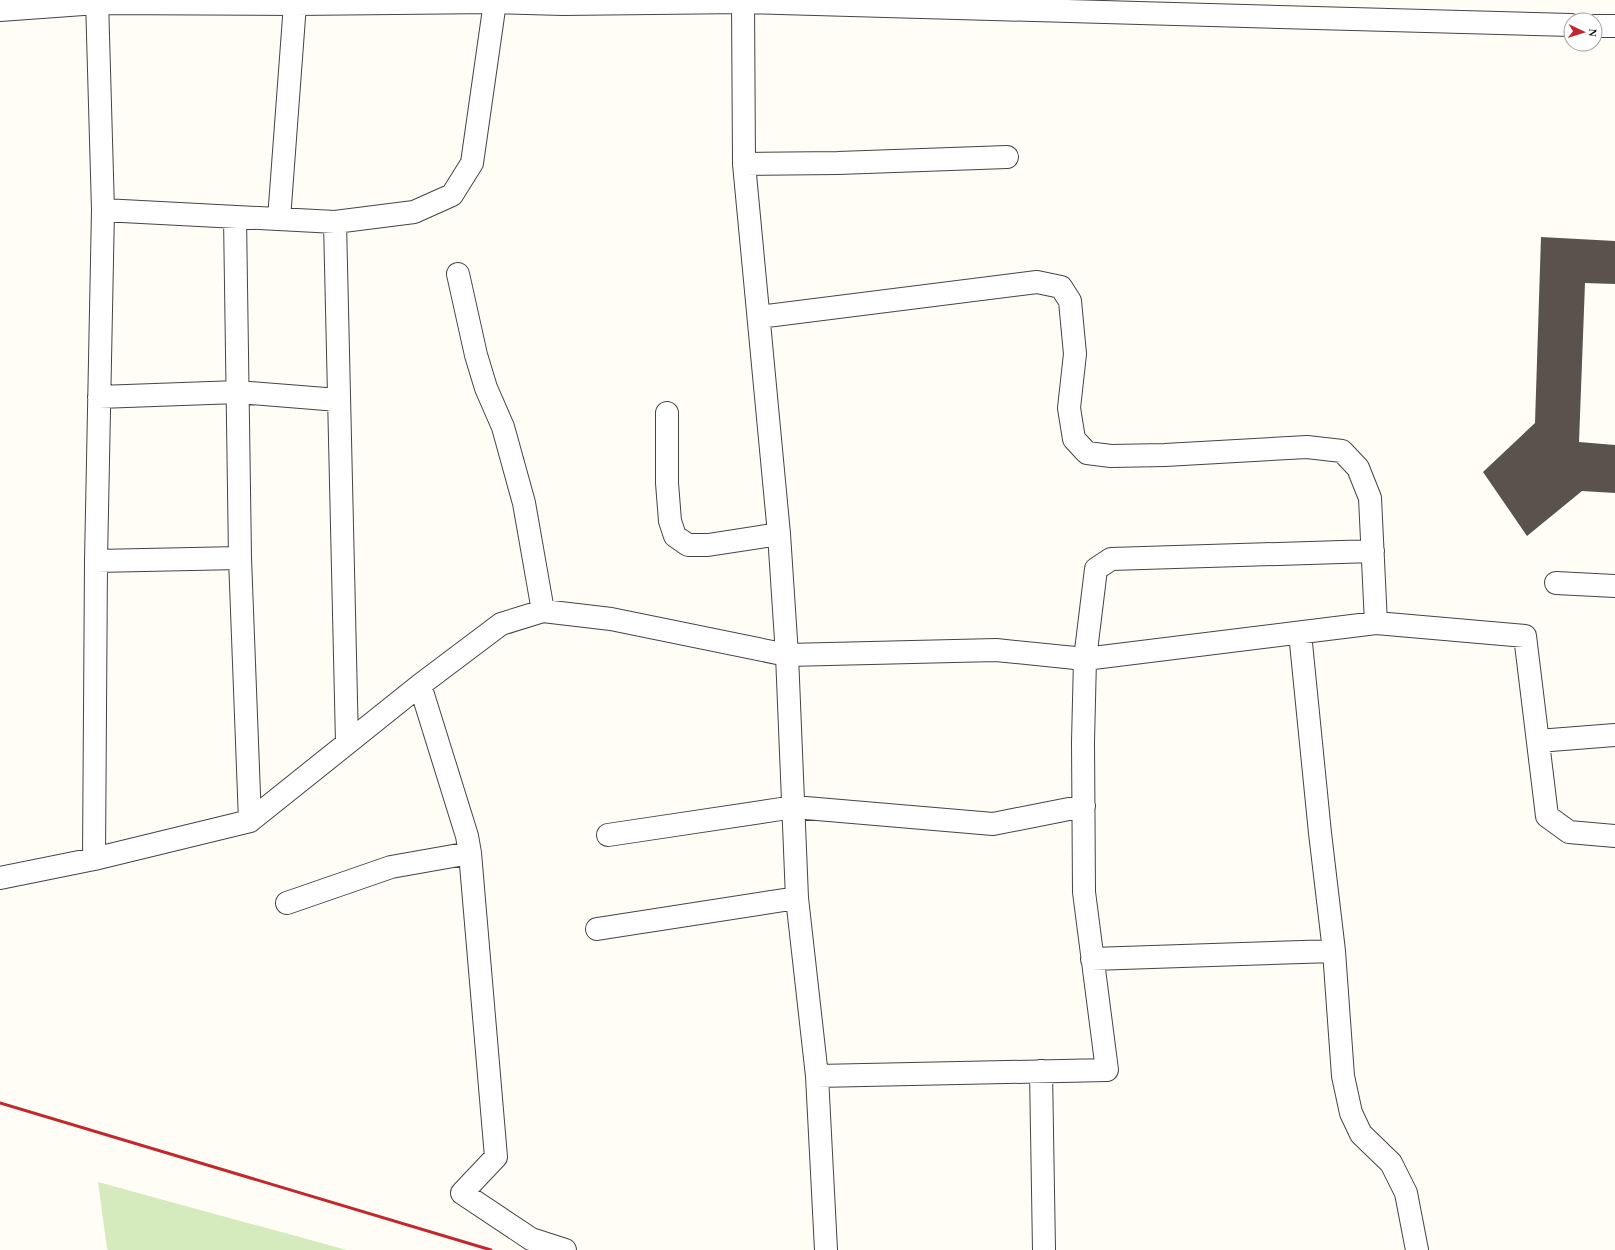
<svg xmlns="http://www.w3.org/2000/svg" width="1615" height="1250" viewBox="0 0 1615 1250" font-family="'Times New Roman',serif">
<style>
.green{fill:#d5ebbd}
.building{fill:#5a524d}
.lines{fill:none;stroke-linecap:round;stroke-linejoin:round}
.street-casing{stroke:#444;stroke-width:24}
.street{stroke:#fff;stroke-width:22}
.rail{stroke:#c4262e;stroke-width:3}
</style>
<rect width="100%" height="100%" fill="#fffdf5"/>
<path class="green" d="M 98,1182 L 347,1250 L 109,1250 L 107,1249 Z"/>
<path class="building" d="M 1541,237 L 1615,241 L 1615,284 L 1585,283 L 1579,442 L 1615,445 L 1615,493 L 1582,491 L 1527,536 L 1483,472 L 1535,423 Z"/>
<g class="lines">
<defs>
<path id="street" d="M 743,2 L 744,164 L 779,534 L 787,655 L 797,898 L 817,1076 L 826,1250
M 0,10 L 97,3 L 295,4 L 495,2 L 563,4 L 743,2 L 1571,25
M 1595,26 L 1615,26
M 744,164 L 838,163 L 1007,157
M 103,210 L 335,222 L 414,212 L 452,195 L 472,163 L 495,2
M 235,217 L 240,558 L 250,821
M 279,219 L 295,4
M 335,222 L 347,743
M 458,274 L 476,355 L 486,388 L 503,427 L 524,503 L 543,611
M 759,317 L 1037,282 L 1061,287 L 1070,301 L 1075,354 L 1069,408 L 1074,439 L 1087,453 L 1111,456 L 1165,455 L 1307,447 L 1342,451 L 1358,468 L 1370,498 L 1376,623 L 1525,636 L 1547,816 L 1569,832 L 1615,836
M 99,397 L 238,392 L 338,400
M 667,413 L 667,483 L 670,521 L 675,536 L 688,545 L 708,545 L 779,534
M 96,561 L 240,558
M 1556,583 L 1615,586
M 1300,633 L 1320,833 L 1334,951 L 1343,1076 L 1351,1113 L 1361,1134 L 1391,1163 L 1406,1193 L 1417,1250
M 420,685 L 467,836 L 470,853 L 496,1157 L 462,1193 L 531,1239 L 565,1250
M 1538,741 L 1615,735
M 608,835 L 794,807 L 993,824 L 1084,806
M 94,859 L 96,561 L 103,210 L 97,0
M 0,878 L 94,859 L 250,821 L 420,685 L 501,624 L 543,611 L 611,619 L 787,655 L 996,650 L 1085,659 L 1376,623
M 287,903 L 391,867 L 470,853
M 597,929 L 797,898
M 1092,959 L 1334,951
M 1041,1071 L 1044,1250
M 817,1076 L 1107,1070 L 1084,892 L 1083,742 L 1085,659 L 1096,569 L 1111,559 L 1373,551"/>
</defs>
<use href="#street" class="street-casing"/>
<use href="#street" class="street"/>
<path class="rail" d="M 0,1103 L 491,1250"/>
</g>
<g transform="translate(1583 32) rotate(94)"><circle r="19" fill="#ffffff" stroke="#a0a0a0"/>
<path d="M0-3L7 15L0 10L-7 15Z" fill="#c4262e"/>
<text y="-6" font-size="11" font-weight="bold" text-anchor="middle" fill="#111111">N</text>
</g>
</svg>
